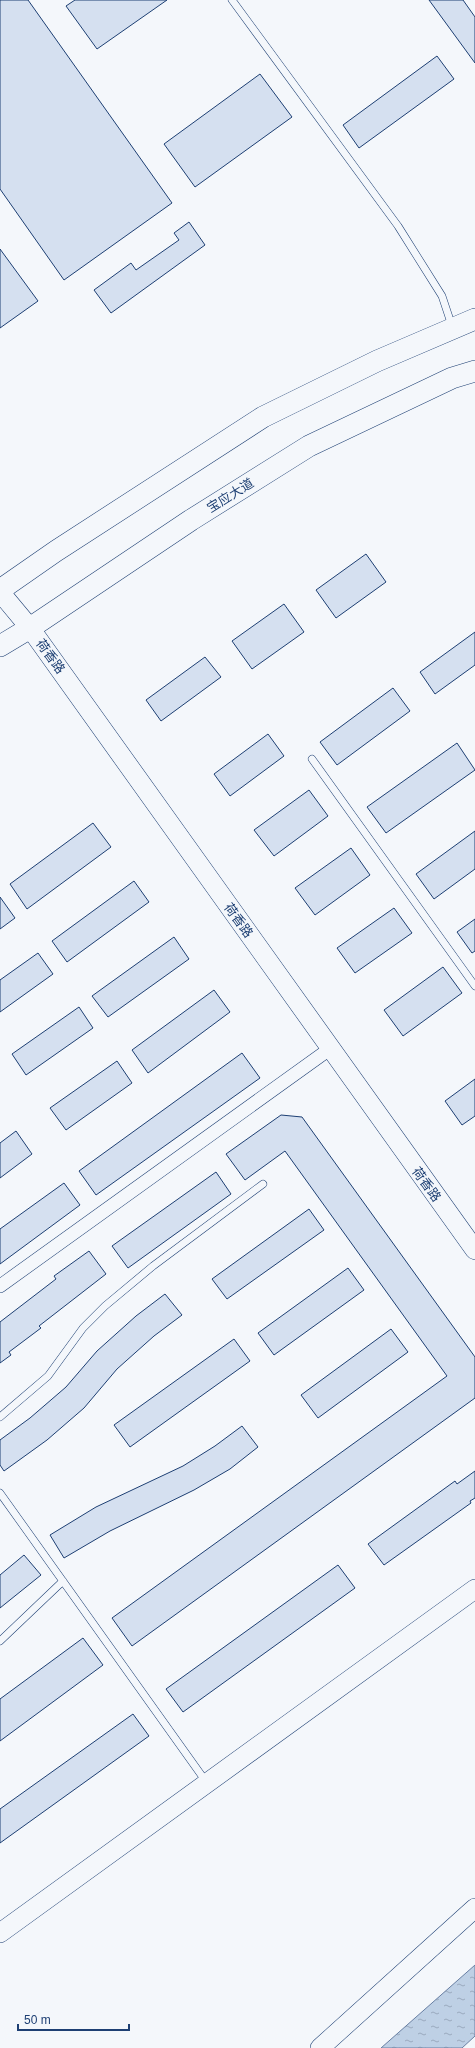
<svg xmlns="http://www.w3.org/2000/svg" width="475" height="2048" viewBox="0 0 475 2048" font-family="Helvetica,'Noto Sans SC',sans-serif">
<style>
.water{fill:url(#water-ripples);stroke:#687fa3}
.building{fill:#d5e0f0;stroke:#1d3f73}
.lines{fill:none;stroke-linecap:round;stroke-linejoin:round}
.lane-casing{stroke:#1d3f73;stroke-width:8}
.street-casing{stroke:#1d3f73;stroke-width:14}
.secondary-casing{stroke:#1d3f73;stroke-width:20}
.primary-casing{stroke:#1d3f73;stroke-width:22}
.lane{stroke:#f4f7fb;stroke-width:7}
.street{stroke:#f4f7fb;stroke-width:13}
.secondary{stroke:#f4f7fb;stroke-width:19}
.primary{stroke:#f4f7fb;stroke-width:21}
.labels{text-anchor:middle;stroke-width:3;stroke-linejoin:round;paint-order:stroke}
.street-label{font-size:13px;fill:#1d3f73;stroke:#f4f7fb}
</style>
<defs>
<pattern id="water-ripples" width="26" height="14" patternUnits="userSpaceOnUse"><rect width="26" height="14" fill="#bed0e5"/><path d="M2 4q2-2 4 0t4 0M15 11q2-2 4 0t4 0" fill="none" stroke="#9aaabe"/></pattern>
</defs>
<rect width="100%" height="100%" fill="#f4f7fb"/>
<path class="water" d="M 475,1965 L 475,2036 L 462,2048 L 381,2048 Z"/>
<path class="building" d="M 0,0 L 28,0 L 172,203 L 64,280 L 0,189 Z
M 75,0 L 167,0 L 97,49 L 66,6 Z
M 429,0 L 463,0 L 475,17 L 475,63 Z
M 437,56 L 454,79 L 359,148 L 343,125 Z
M 260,74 L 292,117 L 195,187 L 164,144 Z
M 189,222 L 205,245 L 111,313 L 94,290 L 131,263 L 136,270 L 179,240 L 174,233 Z
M 0,249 L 38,301 L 0,328 Z
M 366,554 L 386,582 L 336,618 L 316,590 Z
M 284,604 L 304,632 L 252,669 L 232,641 Z
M 475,632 L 475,665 L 435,694 L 420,672 Z
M 205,657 L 221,677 L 161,721 L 146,700 Z
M 393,688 L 410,711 L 337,765 L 320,742 Z
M 268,734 L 284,756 L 230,796 L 214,774 Z
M 457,743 L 475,770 L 386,833 L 367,807 Z
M 309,790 L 328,816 L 274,856 L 254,830 Z
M 93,823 L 111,847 L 27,909 L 10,884 Z
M 475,831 L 475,869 L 434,899 L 416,874 Z
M 351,848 L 370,875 L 315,915 L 295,888 Z
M 134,881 L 149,902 L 67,962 L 52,941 Z
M 0,897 L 15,918 L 0,929 Z
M 394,908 L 412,933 L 355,973 L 337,948 Z
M 475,919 L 475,951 L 472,953 L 457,932 Z
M 174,937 L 189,959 L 108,1017 L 92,996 Z
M 38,953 L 53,974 L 0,1012 L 0,980 Z
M 443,967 L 462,993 L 403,1036 L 384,1010 Z
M 214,990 L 230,1012 L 148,1073 L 132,1050 Z
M 79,1007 L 93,1028 L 26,1075 L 12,1054 Z
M 242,1053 L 260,1078 L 96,1195 L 79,1171 Z
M 117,1061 L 132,1083 L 66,1130 L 50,1108 Z
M 475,1079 L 475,1116 L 462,1125 L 445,1101 Z
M 281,1115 L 302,1117 L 475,1357 L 475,1398 L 132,1646 L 112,1618 L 447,1376 L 285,1151 L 245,1180 L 226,1154 Z
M 16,1131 L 32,1154 L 0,1178 L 0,1143 Z
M 216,1172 L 231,1194 L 128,1268 L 112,1246 Z
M 64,1183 L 80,1205 L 0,1264 L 0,1229 Z
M 309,1209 L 324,1230 L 227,1299 L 212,1279 Z
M 89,1251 L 106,1274 L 39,1326 L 41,1328 L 9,1352 L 11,1355 L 0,1363 L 0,1322 L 56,1279 L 54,1276 Z
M 348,1268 L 364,1290 L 274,1355 L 258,1333 Z
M 165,1294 L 182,1315 L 154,1336 L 117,1369 L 84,1408 L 47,1440 L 4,1471 L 0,1465 L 0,1440 L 30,1418 L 66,1387 L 97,1351 L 136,1316 Z
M 391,1329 L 408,1352 L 318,1418 L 301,1395 Z
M 234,1339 L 250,1361 L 130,1447 L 114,1425 Z
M 242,1426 L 258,1447 L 230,1469 L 194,1490 L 110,1531 L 64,1558 L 50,1535 L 96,1507 L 183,1466 L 215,1446 Z
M 475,1471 L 475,1498 L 470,1501 L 471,1503 L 384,1565 L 368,1544 L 455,1481 L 457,1484 Z
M 24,1555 L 41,1575 L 0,1608 L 0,1575 Z
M 338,1565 L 355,1588 L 183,1712 L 166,1689 Z
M 83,1638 L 103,1665 L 0,1741 L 0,1699 Z
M 133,1714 L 149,1736 L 0,1843 L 0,1809 Z"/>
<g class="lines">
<defs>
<path id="lane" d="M 232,0 L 398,226 L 442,296 L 452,326
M 312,759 L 475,986
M 0,1417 L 48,1376 L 83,1328 L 105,1306 L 153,1266 L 263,1184
M 0,1493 L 207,1783
M 0,1641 L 63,1581"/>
<path id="street" d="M 0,1286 L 331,1048"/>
<path id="secondary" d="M 0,592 L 30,628 L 475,1250
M 0,1933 L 475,1589
M 320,2048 L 475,1908"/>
<path id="primary" d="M 0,590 L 56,551 L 263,417 L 377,361 L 475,319
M 0,646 L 30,628 L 191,520 L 309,446 L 452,378 L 475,371"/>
</defs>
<use href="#lane" class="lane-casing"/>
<use href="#street" class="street-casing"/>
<use href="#secondary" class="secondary-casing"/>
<use href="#primary" class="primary-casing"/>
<use href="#lane" class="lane"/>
<use href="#street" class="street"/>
<use href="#secondary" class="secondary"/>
<use href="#primary" class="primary"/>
</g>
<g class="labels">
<g class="street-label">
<text transform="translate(230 495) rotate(-32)" y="5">宝应大道</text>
<text transform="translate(51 656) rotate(54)" y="5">荷香路</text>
<text transform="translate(239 920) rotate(54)" y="5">荷香路</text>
<text transform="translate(427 1184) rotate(54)" y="5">荷香路</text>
</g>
</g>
<path d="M18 2024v6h111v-6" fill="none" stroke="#1d3f73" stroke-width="2"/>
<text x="24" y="2024" font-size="12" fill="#1d3f73" stroke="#f4f7fb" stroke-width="3" paint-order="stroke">50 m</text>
</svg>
